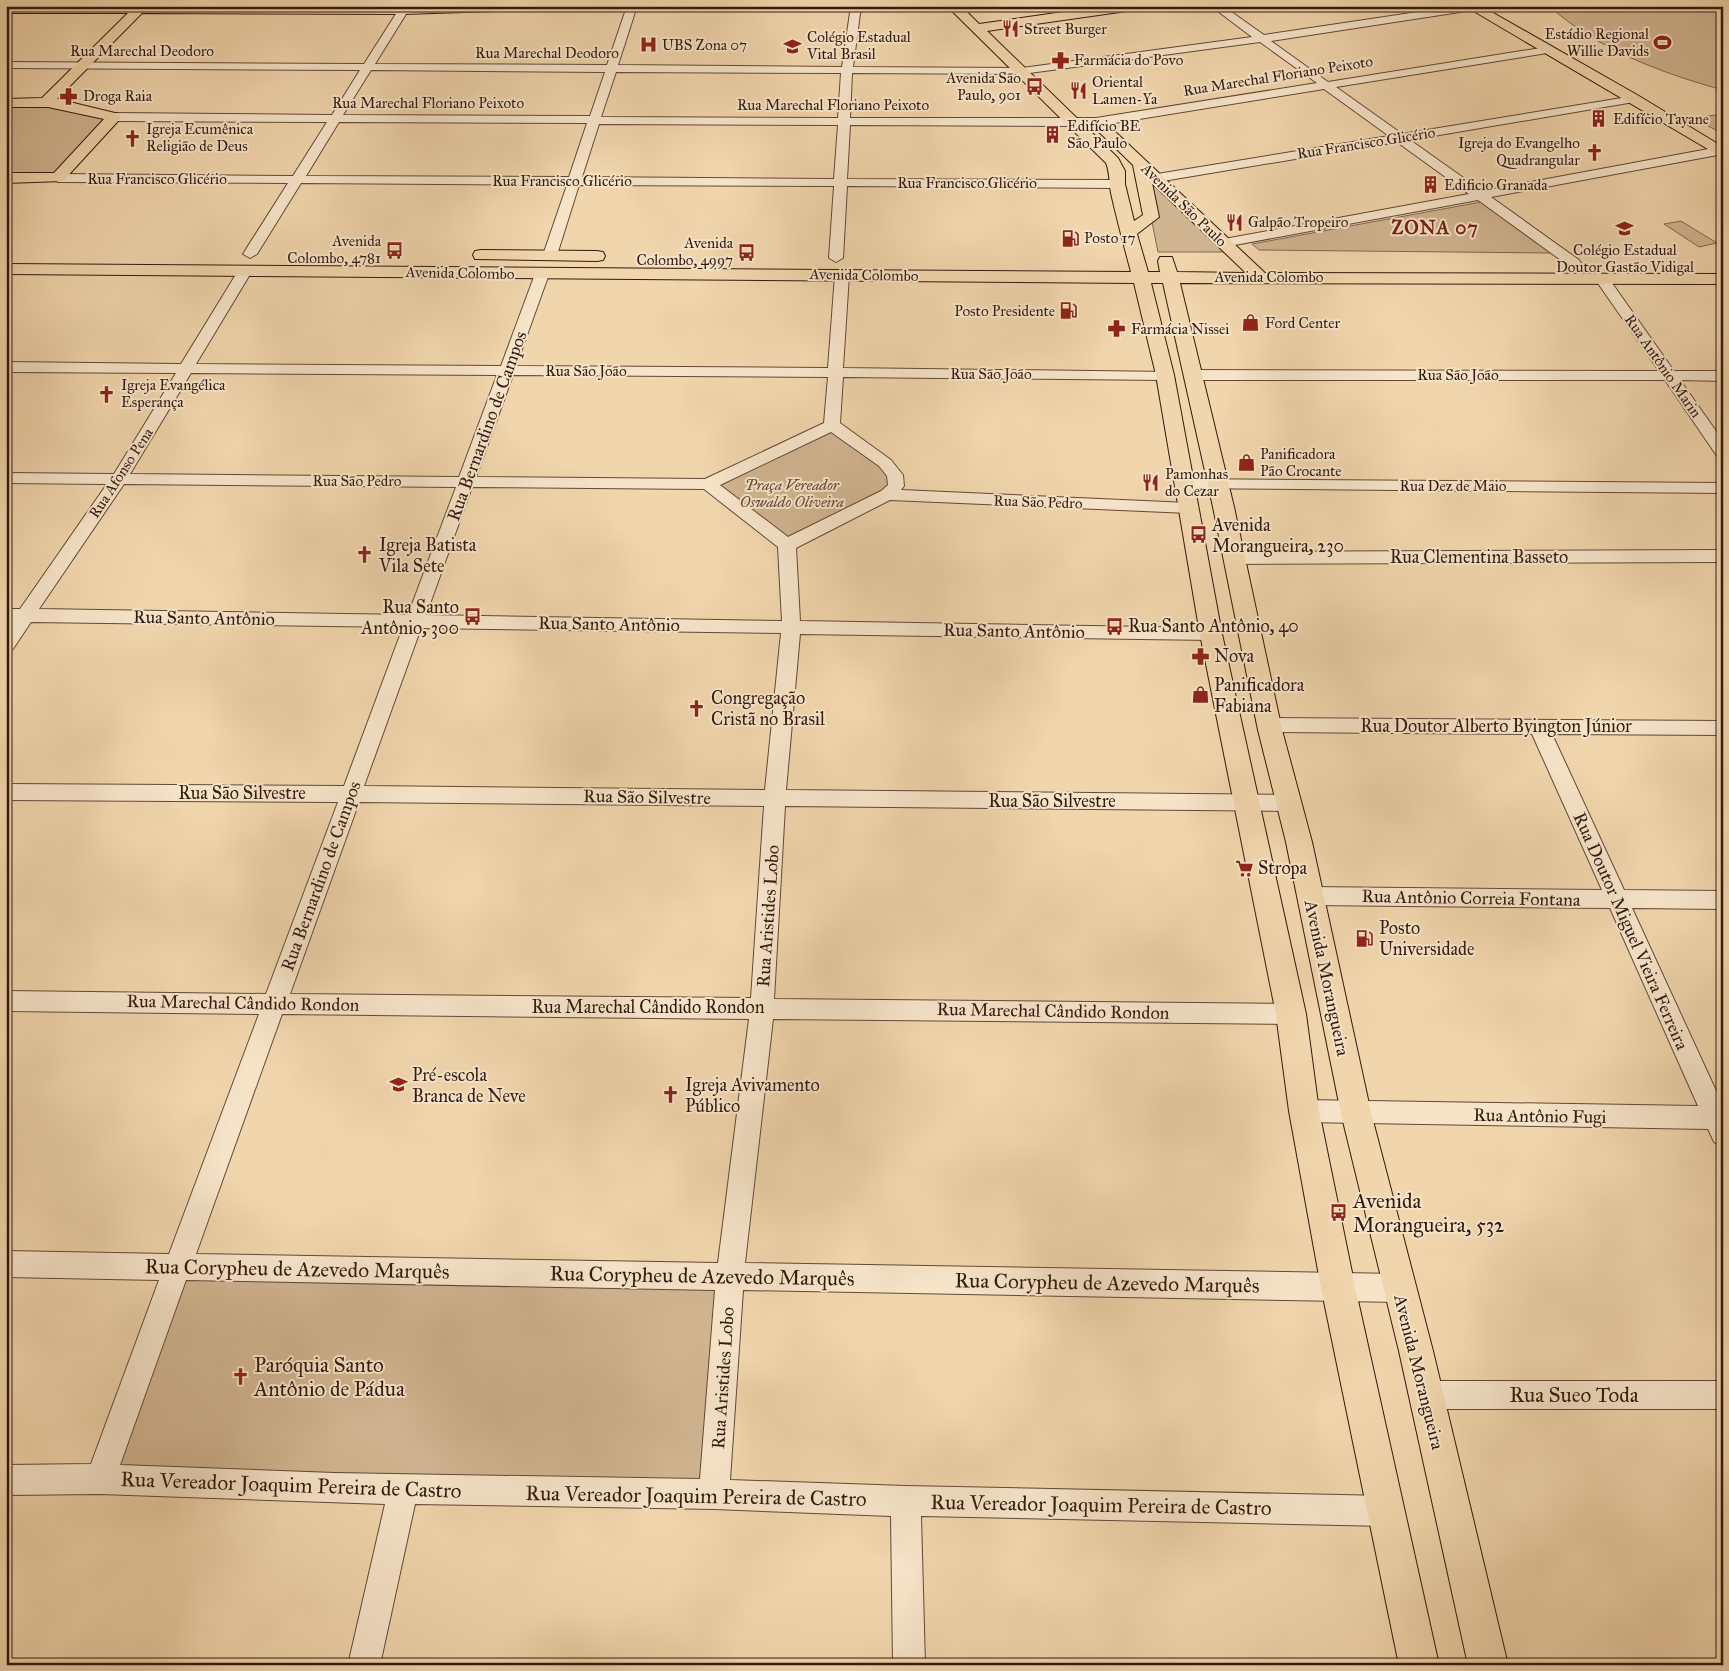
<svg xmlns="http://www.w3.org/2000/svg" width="1729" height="1671" viewBox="0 0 1729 1671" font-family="'IM FELL Great Primer',serif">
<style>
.green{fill:#d1b591;stroke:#826750}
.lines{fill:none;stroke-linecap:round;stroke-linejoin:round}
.minor-casing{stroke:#634836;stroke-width:2}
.major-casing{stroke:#34190e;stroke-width:2}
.minor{fill:#f6e4c9;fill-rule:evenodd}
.major{fill:#f1d5ac;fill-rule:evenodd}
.labels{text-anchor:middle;stroke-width:4;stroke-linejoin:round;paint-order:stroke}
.far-poi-label{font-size:15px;fill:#34190e;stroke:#f6e4c9;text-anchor:start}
.far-street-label{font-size:15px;fill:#34190e;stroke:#f6e4c9}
.far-park-label{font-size:15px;font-style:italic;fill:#634835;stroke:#f6e4c9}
.street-label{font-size:18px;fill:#34190e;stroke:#f6e4c9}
.poi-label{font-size:18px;fill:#34190e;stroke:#f6e4c9;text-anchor:start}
.far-district-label{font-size:19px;font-weight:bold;letter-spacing:1px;fill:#7a1f14;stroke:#f6e4c9}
.near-poi-label{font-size:21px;fill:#34190e;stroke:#f6e4c9;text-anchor:start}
.near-street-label{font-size:21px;fill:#34190e;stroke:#f6e4c9}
</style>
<rect width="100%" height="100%" fill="#f1d5ac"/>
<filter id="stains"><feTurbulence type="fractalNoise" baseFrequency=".004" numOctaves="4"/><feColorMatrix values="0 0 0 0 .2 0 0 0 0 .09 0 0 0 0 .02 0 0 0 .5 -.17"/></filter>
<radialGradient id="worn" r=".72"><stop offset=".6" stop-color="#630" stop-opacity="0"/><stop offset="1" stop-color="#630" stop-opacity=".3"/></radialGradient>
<path class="green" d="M 1549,6 L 1723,6 L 1723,90 C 1661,73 1597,49 1549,6 Z
M 24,101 L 114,117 L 58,178 L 6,178 L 6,103 Z
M 1723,114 L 1723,134 L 1694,118 Z
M 1140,162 L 1234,252 L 1158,252 Z
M 1481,202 L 1551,253 L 1259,250 L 1252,244 Z
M 1681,221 L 1717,243 L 1699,247 L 1664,224 Z
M 832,425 L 885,463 L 896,486 L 787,545 L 708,484 Z
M 178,1267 L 730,1277 L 714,1494 L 100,1479 Z"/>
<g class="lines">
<defs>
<path id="minor" d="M 401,6 L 411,6 L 375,64 L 607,65 L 627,6 L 637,6 L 618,65 L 842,67 L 851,6 L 861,6 L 853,67 L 1022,68 L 1252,37 L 1211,6 L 1223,6 L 1264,35 L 1458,6 L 1478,6 L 1477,9 L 1473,10 L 1271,41 L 1328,82 L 1547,47 L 1552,50 L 1547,53 L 1336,87 L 1402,134 L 1634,96 L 1640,99 L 1634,102 L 1410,140 L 1482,191 L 1719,147 L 1723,148 L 1723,154 L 1491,197 L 1579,260 L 1581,263 L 1574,267 L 1569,266 L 1478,200 L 1224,247 L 1217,243 L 1224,239 L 1469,194 L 1397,142 L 1157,182 L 1151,178 L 1157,174 L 1389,136 L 1324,89 L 1096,126 L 850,125 L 847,179 L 1117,180 L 1123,184 L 1117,188 L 847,186 L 843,258 L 836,262 L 829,258 L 834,186 L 579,185 L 557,255 L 550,259 L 543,255 L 567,185 L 301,183 L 257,254 L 250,258 L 243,254 L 288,183 L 58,182 L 52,178 L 58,174 L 293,176 L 327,122 L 114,121 L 108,117 L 114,113 L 332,115 L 360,70 L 6,68 L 6,62 L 364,64 ZM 1260,42 L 1317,83 L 1096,118 L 850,118 L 852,73 L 1022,74 ZM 371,70 L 605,72 L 590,116 L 343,115 ZM 616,72 L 841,73 L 838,118 L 601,117 ZM 339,122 L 587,123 L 569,177 L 306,176 ZM 599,124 L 838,125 L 834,179 L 582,177 Z
M 245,267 L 252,271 L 196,364 L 501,366 L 535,274 L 542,270 L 549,274 L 516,366 L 828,368 L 835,275 L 842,271 L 849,275 L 843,368 L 1170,372 L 1173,375 L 1170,378 L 1165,380 L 843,377 L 840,423 L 891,460 L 903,475 L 904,486 L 901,490 L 1189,503 L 1195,504 L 1197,508 L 1195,512 L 1189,513 L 890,500 L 796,548 L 800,621 L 1211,628 L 1218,630 L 1220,634 L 1218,638 L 1211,640 L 800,634 L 786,790 L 1287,795 L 1294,797 L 1297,803 L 1294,809 L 1287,811 L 785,806 L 774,999 L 1291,1004 L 1299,1007 L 1303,1014 L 1299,1021 L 1291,1024 L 773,1019 L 745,1263 L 1399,1274 L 1409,1278 L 1413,1288 L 1409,1298 L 1399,1302 L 743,1290 L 730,1480 L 906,1486 L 1386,1496 L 1397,1500 L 1401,1511 L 1397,1522 L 1386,1526 L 921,1516 L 925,1665 L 893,1665 L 891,1516 L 714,1509 L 415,1504 L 380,1665 L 348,1665 L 385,1504 L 100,1494 L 6,1495 L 6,1465 L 91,1464 L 159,1280 L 6,1277 L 6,1251 L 169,1254 L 259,1014 L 6,1011 L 6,991 L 266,994 L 338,802 L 6,800 L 6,784 L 344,786 L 403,627 L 31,622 L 13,649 L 6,650 L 6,630 L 12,621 L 6,621 L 6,609 L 20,609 L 107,484 L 6,483 L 6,473 L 114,474 L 176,373 L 6,372 L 6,362 L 181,364 L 238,271 ZM 191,373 L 497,375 L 459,477 L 130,474 ZM 513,375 L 828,377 L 824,423 L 705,479 L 476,477 ZM 831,432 L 879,466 L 887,476 L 888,485 L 881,491 L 788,537 L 720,485 ZM 124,484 L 456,487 L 408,615 L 39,609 ZM 472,487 L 704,489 L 778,547 L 782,621 L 426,615 ZM 421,628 L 781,633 L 765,790 L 364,786 ZM 359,802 L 764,806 L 751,998 L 290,994 ZM 282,1014 L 749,1019 L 718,1263 L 196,1254 ZM 186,1280 L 715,1290 L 700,1479 L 334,1473 L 120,1465 Z
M 1602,275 L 1607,276 L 1674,371 L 1723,371 L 1723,381 L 1680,380 L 1723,441 L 1723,458 L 1717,456 L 1665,380 L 1193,380 L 1188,378 L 1185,375 L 1188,372 L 1193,370 L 1659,371 L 1595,279 Z
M 1183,479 L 1723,483 L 1723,493 L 1177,488 L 1175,484 L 1177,480 Z
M 1723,550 L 1723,562 L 1234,564 L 1228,562 L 1225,558 L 1228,554 L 1234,552 Z
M 1268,718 L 1723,721 L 1723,735 L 1552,734 L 1624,890 L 1723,891 L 1723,909 L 1632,908 L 1723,1106 L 1723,1146 L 1714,1142 L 1708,1129 L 1304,1122 L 1295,1119 L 1292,1111 L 1295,1103 L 1304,1100 L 1698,1106 L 1610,908 L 1310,905 L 1302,902 L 1299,896 L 1302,890 L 1310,887 L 1602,890 L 1532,734 L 1268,732 L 1261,730 L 1258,725 L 1261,720 Z
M 1426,1381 L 1723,1381 L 1723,1409 L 1426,1409 L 1416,1405 L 1412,1395 L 1416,1385 Z"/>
<path id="major" d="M 6,6 L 533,6 L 527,10 L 404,14 L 142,13 L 57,99 L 119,114 L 121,117 L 119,120 L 63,181 L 6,183 L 6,173 L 54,173 L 104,119 L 48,107 L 6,107 L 6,99 L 42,98 L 128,13 L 6,13 Z
M 947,6 L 961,6 L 979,24 L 1105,6 L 1140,6 L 1134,10 L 987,31 L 1118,158 L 1125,171 L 1125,184 L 1134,221 L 1143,215 L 1133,165 L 1098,131 L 1096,128 L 1098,125 L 1108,125 L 1265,273 L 1723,274 L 1723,284 L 1180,283 L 1234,507 L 1282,730 L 1312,842 L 1371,1113 L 1433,1351 L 1508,1665 L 1468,1665 L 1399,1351 L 1341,1113 L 1286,842 L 1258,730 L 1213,507 L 1163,283 L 1151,283 L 1174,375 L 1222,634 L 1306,1014 L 1319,1111 L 1355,1287 L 1439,1665 L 1399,1665 L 1321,1287 L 1289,1111 L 1276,1014 L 1200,634 L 1156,375 L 1134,283 L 6,274 L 6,264 L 1131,272 C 1124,246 1117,220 1111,193 C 1109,183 1110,173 1106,163 ZM 1152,183 L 1246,273 L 1177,272 L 1172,257 L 1160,257 L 1158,261 L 1160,272 L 1148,272 L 1137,234 L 1159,217 Z
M 1465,6 L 1481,6 L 1639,96 L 1723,147 L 1723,158 Z
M 481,250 L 597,251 L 603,252 L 605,256 L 603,260 L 597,261 L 475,259 L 473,255 L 475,251 Z"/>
</defs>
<use href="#minor" class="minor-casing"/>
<use href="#major" class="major-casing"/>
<use href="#minor" class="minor"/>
<use href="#major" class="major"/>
</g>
<defs>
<symbol id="restaurant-bare" viewBox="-9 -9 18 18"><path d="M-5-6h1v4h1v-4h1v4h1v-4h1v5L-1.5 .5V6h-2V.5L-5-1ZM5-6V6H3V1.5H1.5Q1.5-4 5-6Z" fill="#8f2418" stroke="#f6e4c9" stroke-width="2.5" paint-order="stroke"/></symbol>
<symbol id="stadium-bare" viewBox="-9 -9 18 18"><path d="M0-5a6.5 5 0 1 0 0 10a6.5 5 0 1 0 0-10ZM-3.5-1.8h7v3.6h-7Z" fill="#8f2418" stroke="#f6e4c9" stroke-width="2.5" paint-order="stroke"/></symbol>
<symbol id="hospital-bare" viewBox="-9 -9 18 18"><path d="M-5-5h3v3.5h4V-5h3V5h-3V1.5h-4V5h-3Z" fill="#8f2418" stroke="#f6e4c9" stroke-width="2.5" paint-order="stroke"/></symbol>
<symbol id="school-bare" viewBox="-9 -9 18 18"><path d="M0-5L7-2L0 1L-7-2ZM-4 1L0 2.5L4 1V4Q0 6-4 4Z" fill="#8f2418" stroke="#f6e4c9" stroke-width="2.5" paint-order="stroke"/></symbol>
<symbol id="pharmacy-bare" viewBox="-9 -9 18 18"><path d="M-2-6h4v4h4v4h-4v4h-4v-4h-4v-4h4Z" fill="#8f2418" stroke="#f6e4c9" stroke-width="2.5" paint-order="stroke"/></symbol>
<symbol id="bus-bare" viewBox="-9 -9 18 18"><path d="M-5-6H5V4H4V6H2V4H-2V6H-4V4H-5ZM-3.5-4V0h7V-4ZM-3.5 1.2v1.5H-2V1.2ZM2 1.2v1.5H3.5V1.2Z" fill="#8f2418" stroke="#f6e4c9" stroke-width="2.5" paint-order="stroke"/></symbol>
<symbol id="building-bare" viewBox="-9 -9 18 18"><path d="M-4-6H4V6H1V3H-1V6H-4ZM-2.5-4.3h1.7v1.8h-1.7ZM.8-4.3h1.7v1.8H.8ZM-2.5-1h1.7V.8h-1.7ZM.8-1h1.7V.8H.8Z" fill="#8f2418" stroke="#f6e4c9" stroke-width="2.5" paint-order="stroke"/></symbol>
<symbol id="church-bare" viewBox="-9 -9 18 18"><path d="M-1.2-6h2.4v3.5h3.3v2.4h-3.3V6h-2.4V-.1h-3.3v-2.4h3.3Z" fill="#8f2418" stroke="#f6e4c9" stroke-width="2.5" paint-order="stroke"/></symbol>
<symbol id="fuel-bare" viewBox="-9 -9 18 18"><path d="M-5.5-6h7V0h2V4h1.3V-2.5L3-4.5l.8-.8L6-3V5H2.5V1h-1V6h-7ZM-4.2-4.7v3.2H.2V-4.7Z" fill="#8f2418" stroke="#f6e4c9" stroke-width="2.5" paint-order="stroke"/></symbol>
<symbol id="shop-bare" viewBox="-9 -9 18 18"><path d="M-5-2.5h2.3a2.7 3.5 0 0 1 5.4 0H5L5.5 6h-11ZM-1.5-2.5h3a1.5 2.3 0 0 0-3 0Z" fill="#8f2418" stroke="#f6e4c9" stroke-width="2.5" paint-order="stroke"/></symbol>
<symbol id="supermarket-bare" viewBox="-9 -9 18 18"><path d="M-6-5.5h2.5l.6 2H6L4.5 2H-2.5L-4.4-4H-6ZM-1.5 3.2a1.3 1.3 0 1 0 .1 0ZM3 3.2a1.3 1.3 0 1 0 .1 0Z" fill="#8f2418" stroke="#f6e4c9" stroke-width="2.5" paint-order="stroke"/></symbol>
</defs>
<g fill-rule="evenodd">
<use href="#restaurant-bare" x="998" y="16" width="25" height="25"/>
<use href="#stadium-bare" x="1650" y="30" width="25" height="25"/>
<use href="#hospital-bare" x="636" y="32" width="25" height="25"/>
<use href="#school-bare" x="780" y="34" width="25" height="25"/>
<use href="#pharmacy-bare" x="1048" y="48" width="25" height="25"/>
<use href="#bus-bare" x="1022" y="74" width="25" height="25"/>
<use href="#restaurant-bare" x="1066" y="78" width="25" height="25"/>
<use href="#pharmacy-bare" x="56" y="84" width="25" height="25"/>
<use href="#building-bare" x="1586" y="106" width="25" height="25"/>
<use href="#building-bare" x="1040" y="122" width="25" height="25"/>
<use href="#church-bare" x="120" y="126" width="25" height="25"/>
<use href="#church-bare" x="1582" y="140" width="25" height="25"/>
<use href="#building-bare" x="1418" y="172" width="25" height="25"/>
<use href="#restaurant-bare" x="1222" y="210" width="25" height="25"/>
<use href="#school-bare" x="1612" y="216" width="25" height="25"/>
<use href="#fuel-bare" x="1058" y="226" width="25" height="25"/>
<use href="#bus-bare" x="382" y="238" width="25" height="25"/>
<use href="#bus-bare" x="734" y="240" width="25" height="25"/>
<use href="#fuel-bare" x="1056" y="298" width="25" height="25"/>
<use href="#shop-bare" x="1238" y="310" width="25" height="25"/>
<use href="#pharmacy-bare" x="1104" y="316" width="25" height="25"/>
<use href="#church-bare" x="94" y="382" width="25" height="25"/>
<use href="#shop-bare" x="1234" y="450" width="25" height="25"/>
<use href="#restaurant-bare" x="1138" y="470" width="25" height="25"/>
<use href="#bus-bare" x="1186" y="522" width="25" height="25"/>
<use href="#church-bare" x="352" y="542" width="25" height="25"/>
<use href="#bus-bare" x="460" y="604" width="25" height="25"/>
<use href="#bus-bare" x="1102" y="614" width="25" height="25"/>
<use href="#pharmacy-bare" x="1188" y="644" width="25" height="25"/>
<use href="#shop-bare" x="1188" y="682" width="25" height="25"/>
<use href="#church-bare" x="684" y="696" width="25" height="25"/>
<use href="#supermarket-bare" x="1232" y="856" width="25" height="25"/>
<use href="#fuel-bare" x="1352" y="926" width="25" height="25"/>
<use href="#school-bare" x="386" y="1072" width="25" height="25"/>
<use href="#church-bare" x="658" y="1082" width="25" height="25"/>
<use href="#bus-bare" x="1326" y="1200" width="25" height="25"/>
<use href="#church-bare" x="228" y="1364" width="25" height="25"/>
</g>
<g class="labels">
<g class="far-poi-label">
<text x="1024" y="34">Street Burger</text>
<text x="1649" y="39" text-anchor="end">Estádio Regional<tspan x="1649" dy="17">Willie Davids</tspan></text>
<text x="807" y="42">Colégio Estadual<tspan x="807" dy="17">Vital Brasil</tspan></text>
<text x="662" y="50">UBS Zona 07</text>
<text x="1074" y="65">Farmácia do Povo</text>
<text x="1021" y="83" text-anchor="end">Avenida São<tspan x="1021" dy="17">Paulo, 901</tspan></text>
<text x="1092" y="87">Oriental<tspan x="1092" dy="17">Lamen-Ya</tspan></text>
<text x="83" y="101">Droga Raia</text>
<text x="1613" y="124">Edifício Tayane</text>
<text x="1067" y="131">Edifício BE<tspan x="1067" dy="17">São Paulo</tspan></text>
<text x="146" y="134">Igreja Ecumênica<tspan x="146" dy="17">Religião de Deus</tspan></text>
<text x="1580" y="148" text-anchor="end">Igreja do Evangelho<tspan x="1580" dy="17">Quadrangular</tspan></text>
<text x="1444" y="190">Edificio Granada</text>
<text x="1248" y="227">Galpão Tropeiro</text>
<text x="1084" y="243">Posto 17</text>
<text x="381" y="246" text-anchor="end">Avenida<tspan x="381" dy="17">Colombo, 4781</tspan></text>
<text x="733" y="248" text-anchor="end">Avenida<tspan x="733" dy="17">Colombo, 4997</tspan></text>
<text x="1625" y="255" text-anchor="middle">Colégio Estadual<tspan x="1625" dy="17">Doutor Gastão Vidigal</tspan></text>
<text x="1055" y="316" text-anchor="end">Posto Presidente</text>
<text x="1265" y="328">Ford Center</text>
<text x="1131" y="334">Farmácia Nissei</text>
<text x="121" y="390">Igreja Evangélica<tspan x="121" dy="17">Esperança</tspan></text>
<text x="1260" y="459">Panificadora<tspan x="1260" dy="17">Pão Crocante</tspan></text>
<text x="1165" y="479">Pamonhas<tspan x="1165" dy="17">do Cezar</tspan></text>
</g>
<g class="far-street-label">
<text x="142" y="56">Rua Marechal Deodoro</text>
<text x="547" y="58">Rua Marechal Deodoro</text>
<text transform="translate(1278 76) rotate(-9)" y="5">Rua Marechal Floriano Peixoto</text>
<text x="428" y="108">Rua Marechal Floriano Peixoto</text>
<text x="833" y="110">Rua Marechal Floriano Peixoto</text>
<text transform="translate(1366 143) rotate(-9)" y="5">Rua Francisco Glicério</text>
<text x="157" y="184">Rua Francisco Glicério</text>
<text x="562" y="186">Rua Francisco Glicério</text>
<text x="967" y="188">Rua Francisco Glicério</text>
<text transform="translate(1184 205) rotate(44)" y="5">Avenida São Paulo</text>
<text transform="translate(460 273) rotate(1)" y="5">Avenida Colombo</text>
<text transform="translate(864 275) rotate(1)" y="5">Avenida Colombo</text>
<text x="1269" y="282">Avenida Colombo</text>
<text transform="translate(1663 366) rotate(55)" y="5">Rua Antônio Marin</text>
<text x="586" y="376">Rua São João</text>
<text x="991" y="379">Rua São João</text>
<text x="1458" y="380">Rua São João</text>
<text transform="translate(121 473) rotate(-57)" y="5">Rua Afonso Pena</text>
<text x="357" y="486">Rua São Pedro</text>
<text x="1453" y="491">Rua Dez de Maio</text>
<text transform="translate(1038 502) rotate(2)" y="5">Rua São Pedro</text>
</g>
<g class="far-park-label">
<text x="792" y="490">Praça Vereador<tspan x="792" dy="17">Oswaldo Oliveira</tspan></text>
</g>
<g class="street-label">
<text transform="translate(487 426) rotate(-70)" y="6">Rua Bernardino de Campos</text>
<text x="1479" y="563">Rua Clementina Basseto</text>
<text transform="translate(204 618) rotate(1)" y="6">Rua Santo Antônio</text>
<text transform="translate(609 624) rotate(1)" y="6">Rua Santo Antônio</text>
<text transform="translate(1014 631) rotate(1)" y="6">Rua Santo Antônio</text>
<text x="1496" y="732">Rua Doutor Alberto Byington Júnior</text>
<text x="242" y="799">Rua São Silvestre</text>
<text transform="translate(647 797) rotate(1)" y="6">Rua São Silvestre</text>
<text x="1052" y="807">Rua São Silvestre</text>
<text transform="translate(321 876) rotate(-70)" y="6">Rua Bernardino de Campos</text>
<text transform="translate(1471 898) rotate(1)" y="6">Rua Antônio Correia Fontana</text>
<text transform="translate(768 916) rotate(-86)" y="6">Rua Aristides Lobo</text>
<text transform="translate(1631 931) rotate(66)" y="6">Rua Doutor Miguel Vieira Ferreira</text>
<text transform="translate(1327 978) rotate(78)" y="6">Avenida Morangueira</text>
<text transform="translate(243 1003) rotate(1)" y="6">Rua Marechal Cândido Rondon</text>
<text x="648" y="1013">Rua Marechal Cândido Rondon</text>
<text transform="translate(1053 1011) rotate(1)" y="6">Rua Marechal Cândido Rondon</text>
<text transform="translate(1540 1116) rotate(1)" y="6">Rua Antônio Fugi</text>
<text transform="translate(1419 1372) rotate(76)" y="6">Avenida Morangueira</text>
<text transform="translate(723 1378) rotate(-86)" y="6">Rua Aristides Lobo</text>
</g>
<g class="poi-label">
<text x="1212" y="531">Avenida<tspan x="1212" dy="21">Morangueira, 230</tspan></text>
<text x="379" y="551">Igreja Batista<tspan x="379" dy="21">Vila Sete</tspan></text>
<text x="459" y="613" text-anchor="end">Rua Santo<tspan x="459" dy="21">Antônio, 300</tspan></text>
<text x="1128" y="632">Rua Santo Antônio, 40</text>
<text x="1214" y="662">Nova</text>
<text x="1214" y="691">Panificadora<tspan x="1214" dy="21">Fabiana</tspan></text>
<text x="711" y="704">Congregação<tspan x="711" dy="21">Cristã no Brasil</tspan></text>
<text x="1258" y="874">Stropa</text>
<text x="1379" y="934">Posto<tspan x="1379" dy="21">Universidade</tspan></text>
<text x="412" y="1081">Pré-escola<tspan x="412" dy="21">Branca de Neve</tspan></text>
<text x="685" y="1091">Igreja Avivamento<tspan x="685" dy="21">Público</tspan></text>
</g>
<g class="far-district-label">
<text x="1435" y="234">ZONA 07</text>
</g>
<g class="near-poi-label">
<text x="1353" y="1208">Avenida<tspan x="1353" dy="24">Morangueira, 532</tspan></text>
<text x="254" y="1372">Paróquia Santo<tspan x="254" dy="24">Antônio de Pádua</tspan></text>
</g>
<g class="near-street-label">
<text transform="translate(297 1269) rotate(1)" y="7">Rua Corypheu de Azevedo Marquês</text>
<text transform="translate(702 1276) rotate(1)" y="7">Rua Corypheu de Azevedo Marquês</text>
<text transform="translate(1107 1283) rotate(1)" y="7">Rua Corypheu de Azevedo Marquês</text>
<text x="1574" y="1402">Rua Sueo Toda</text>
<text transform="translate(291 1485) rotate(2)" y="7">Rua Vereador Joaquim Pereira de Castro</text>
<text transform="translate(696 1496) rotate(1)" y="7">Rua Vereador Joaquim Pereira de Castro</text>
<text transform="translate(1101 1505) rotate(1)" y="7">Rua Vereador Joaquim Pereira de Castro</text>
</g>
</g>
<rect width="1729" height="1671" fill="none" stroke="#f1d5ac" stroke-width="25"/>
<rect x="8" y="8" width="1714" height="1656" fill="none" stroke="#34190e" stroke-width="2.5"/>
<rect x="12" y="12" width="1704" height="1646" fill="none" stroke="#34190e"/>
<rect width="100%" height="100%" filter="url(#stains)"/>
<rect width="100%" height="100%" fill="url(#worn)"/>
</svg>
